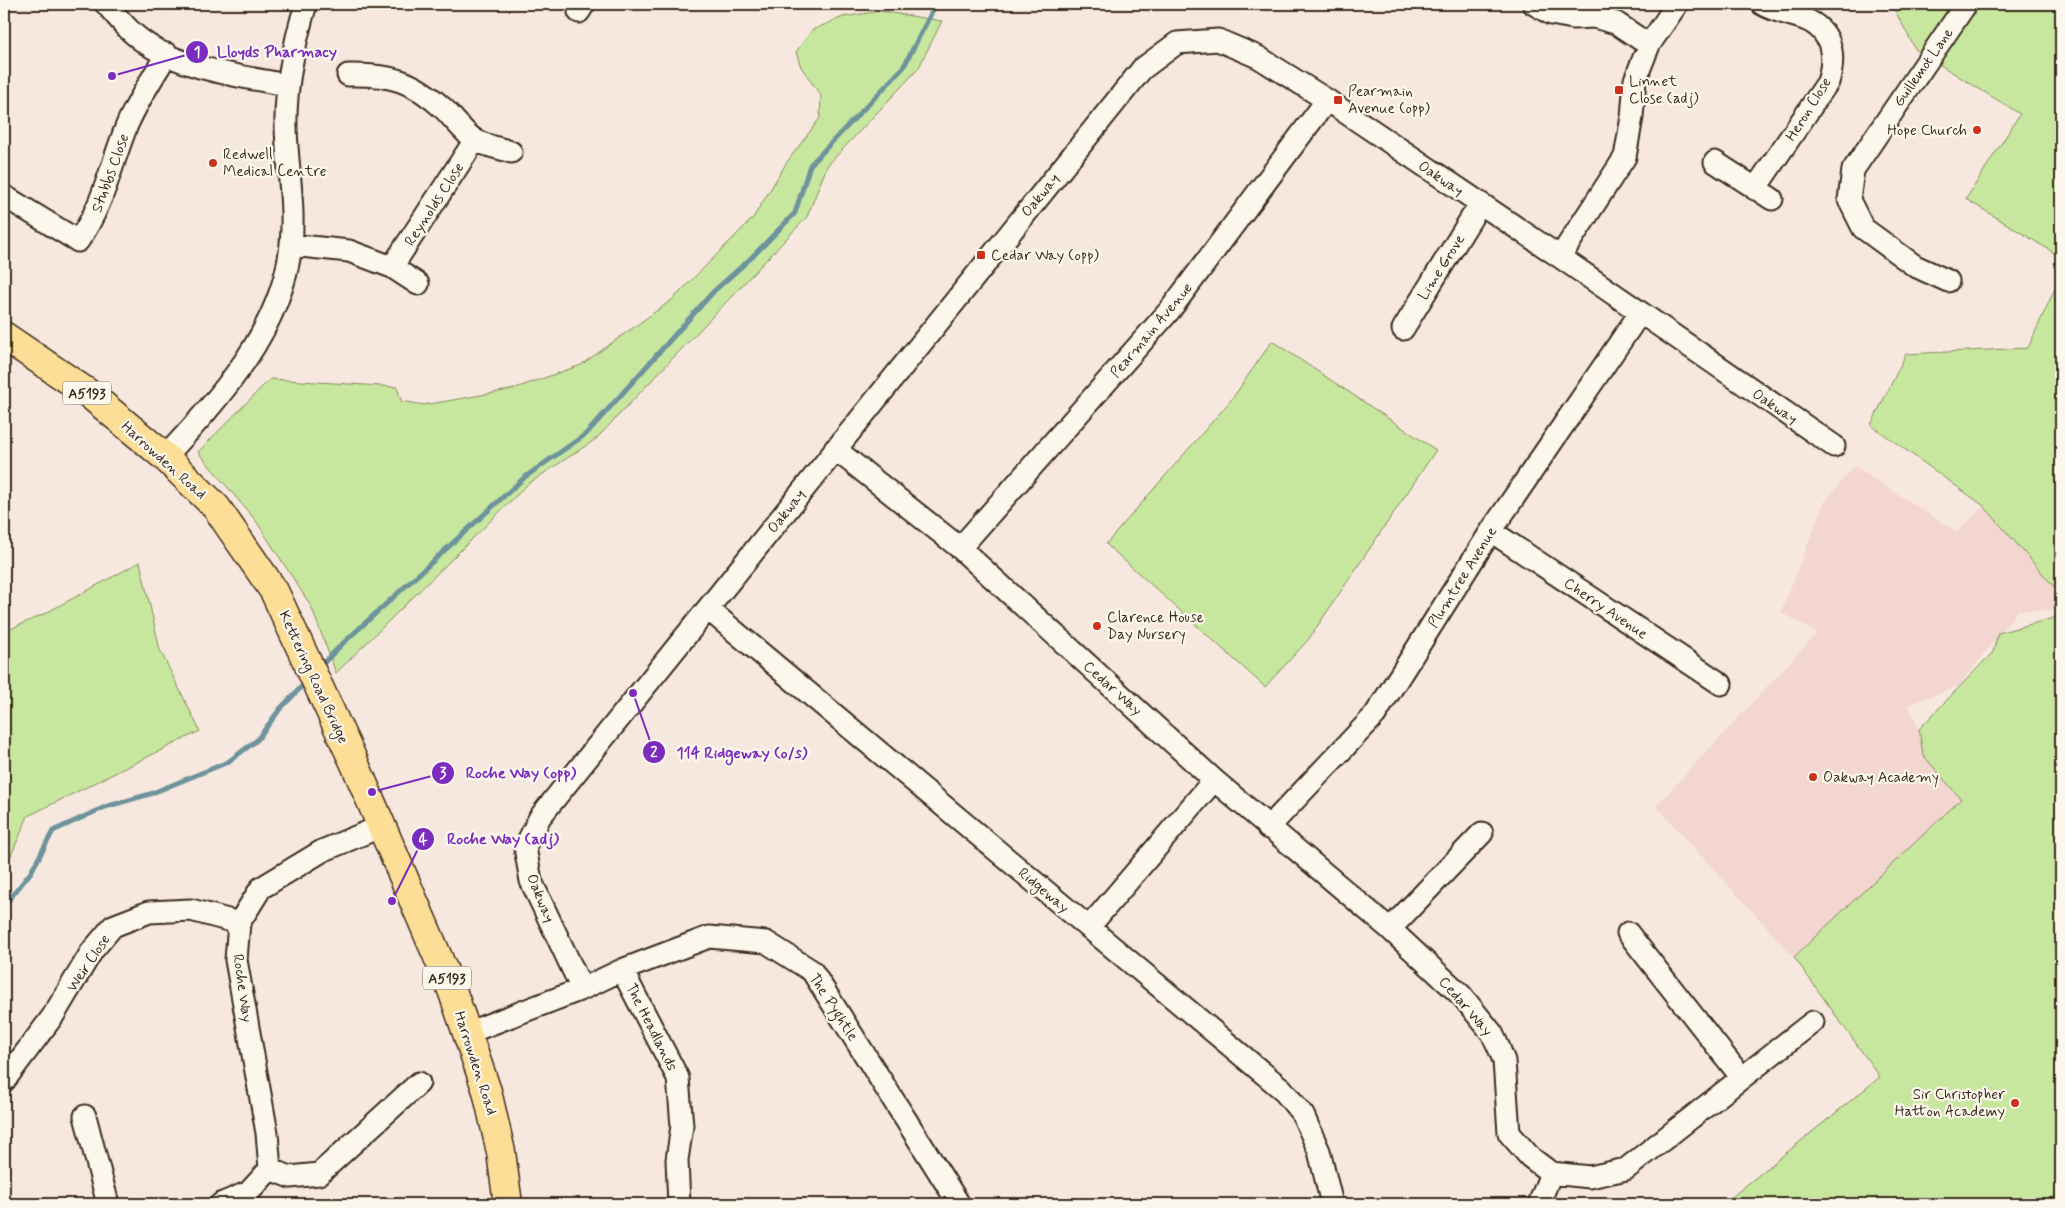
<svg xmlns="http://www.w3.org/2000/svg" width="2065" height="1208" viewBox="0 0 2065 1208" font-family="Mynerve,sans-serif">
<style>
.built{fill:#f2d6cf}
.green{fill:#c8e79e;stroke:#82885e}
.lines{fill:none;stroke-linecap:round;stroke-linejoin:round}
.stream{stroke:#6d939c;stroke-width:5}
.minor-casing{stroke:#3b2a1e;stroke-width:25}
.primary-casing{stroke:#3b2a1e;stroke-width:31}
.minor{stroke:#fbf7ec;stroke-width:21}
.primary{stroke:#fdde96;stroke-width:28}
.poi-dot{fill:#c8321e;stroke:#fbf7ec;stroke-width:2}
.labels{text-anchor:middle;stroke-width:4.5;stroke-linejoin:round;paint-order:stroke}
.shield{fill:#fbf7ec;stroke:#75685c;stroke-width:1}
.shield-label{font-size:14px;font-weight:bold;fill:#3b2a1e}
.street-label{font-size:15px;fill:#3b2a1e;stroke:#fbf7ec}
.poi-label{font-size:15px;fill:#3b2a1e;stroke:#fbf7ec;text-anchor:start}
.leader{fill:none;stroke:#7b2cbf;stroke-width:2}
.callout-dot{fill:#7b2cbf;stroke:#fbf7ec;stroke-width:2}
.mark-label{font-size:15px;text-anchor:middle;font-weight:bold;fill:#fff}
.callout-label{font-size:16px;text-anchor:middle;font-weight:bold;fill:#7b2cbf;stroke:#fbf7ec;stroke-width:4.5;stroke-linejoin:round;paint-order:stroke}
</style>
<rect width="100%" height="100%" fill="#f7e8df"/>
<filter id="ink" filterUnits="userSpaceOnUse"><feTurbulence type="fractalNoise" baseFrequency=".02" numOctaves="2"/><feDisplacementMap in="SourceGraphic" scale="10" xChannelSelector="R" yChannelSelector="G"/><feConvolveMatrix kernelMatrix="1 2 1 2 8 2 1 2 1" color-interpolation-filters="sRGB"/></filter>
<g filter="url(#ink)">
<path class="built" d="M 1854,466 L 1957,532 L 1984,506 L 2061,595 L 2061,610 L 2018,610 L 1960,685 L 1908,705 L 1919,729 L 1923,755 L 1961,799 L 1794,957 L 1656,806 L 1817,633 L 1781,612 L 1824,503 Z"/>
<path class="green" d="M 1886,4 L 2061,4 L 2061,257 L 1966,199 L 2020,114 L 1916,50 L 1894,9 Z
M 880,11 L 942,21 L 918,69 L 827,166 L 807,217 L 596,439 L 528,484 L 336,673 L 311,606 L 256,521 L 198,452 L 270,379 L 397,387 L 401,401 L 424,405 L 510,390 L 581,365 L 673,299 L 753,218 L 787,162 L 820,118 L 821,96 L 801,67 L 796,52 L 812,30 L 843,17 Z
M 2061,275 L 2061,595 L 1984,506 L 1871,425 L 1906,354 L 2028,348 Z
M 1272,341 L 1436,450 L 1308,640 L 1265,687 L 1106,544 L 1232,399 Z
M 140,562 L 160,650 L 200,731 L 28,816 L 4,872 L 4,632 L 46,613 Z
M 2061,616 L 2061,1204 L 1723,1204 L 1880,1077 L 1794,957 L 1961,799 L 1923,755 L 1919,729 L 1993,652 L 1998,633 Z"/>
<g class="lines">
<path class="stream" d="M 319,668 L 340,646 L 525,477 L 586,434 L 714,291 L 751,258 L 795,213 L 810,165 L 903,68 L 936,4
M 4,906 L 31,872 L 53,831 L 105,807 L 150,794 L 228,762 L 257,740 L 280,709 L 307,681"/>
<defs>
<path id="minor" d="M 106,4 C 115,14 124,26 135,35 C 172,68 240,76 287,85
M 1534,4 L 1551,14 L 1573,18 L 1594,17 L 1616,23 L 1649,45
M 579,12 L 584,4
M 348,75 C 390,74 413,80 445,110 C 454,119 464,133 475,140 C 485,146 500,148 511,152
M 1715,162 L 1772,199
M 1755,189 L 1828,82 C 1835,59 1834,34 1809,21 C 1794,14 1777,13 1762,4
M 4,196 L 78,241 C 104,205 111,164 127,125 C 138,100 153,77 167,54
M 291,245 L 349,251 L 392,267 L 418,284
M 1560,257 L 1625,157 L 1632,117 L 1635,80 L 1649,45 L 1677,4
M 392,267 L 475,140
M 1948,281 L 1915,266 L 1863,228 L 1849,200 L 1853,170 L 1966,4
M 1403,329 L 1480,204
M 835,449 L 960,548 L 1214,780 L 1390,929 L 1462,996 L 1492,1033 L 1499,1048 L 1504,1061 L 1509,1133 L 1530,1157 L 1551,1173 L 1590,1177 L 1626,1169 L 1813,1022
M 165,457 C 220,398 283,328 291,244 C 295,206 287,166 286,127 C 285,85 294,44 306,4
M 1491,531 L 1721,684
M 960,548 L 1170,310 L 1327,100
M 708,609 L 1282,1089 L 1303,1115 L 1319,1151 L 1332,1204
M 1268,828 L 1375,715 L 1491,531 L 1640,313
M 1089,927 L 1214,780
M 1390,929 L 1482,833
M 1628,933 L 1742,1078
M 622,970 L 678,1078 L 682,1126 L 677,1160 L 679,1204
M 582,989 L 531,881 L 525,847 L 540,817 L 1142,69 L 1177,43 L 1218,40 L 1258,57 L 1327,100 L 1560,257 L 1834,446
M 467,1033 L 582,989 L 622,970 L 709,937 L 766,942 L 812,971 L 959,1204
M 4,1081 L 53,1016 L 92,951 L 113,926 L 149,912 L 191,910 L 239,923
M 85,1116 L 108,1204
M 270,1169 L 290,1177 L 319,1174 L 419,1083
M 221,1204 L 249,1192 L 270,1169 L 267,1133 L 236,960 L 239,923 L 261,888 L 322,851 L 382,826
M 1539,1204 L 1551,1173"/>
<path id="primary" d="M 4,336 L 88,393 L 165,457 L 216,507 L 274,591 L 354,762 L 452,990 L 487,1091 L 501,1152 L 508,1204"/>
</defs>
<use href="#minor" class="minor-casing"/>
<use href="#primary" class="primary-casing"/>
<use href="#minor" class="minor"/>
<use href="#primary" class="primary"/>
</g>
</g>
<g class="poi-dot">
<rect x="1614" y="85" width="10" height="10" rx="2.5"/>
<rect x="1333" y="95" width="10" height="10" rx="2.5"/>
<circle cx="1977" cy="130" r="5"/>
<circle cx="213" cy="163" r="5"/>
<rect x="976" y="250" width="10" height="10" rx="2.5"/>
<circle cx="1097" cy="626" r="5"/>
<circle cx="1813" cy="777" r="5"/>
<circle cx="2015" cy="1103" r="5"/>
</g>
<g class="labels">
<g class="shield">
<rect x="63" y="381.5" width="48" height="23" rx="4"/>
<rect x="423" y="966.5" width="48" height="23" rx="4"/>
</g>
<g class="shield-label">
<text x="87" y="398">A5193</text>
<text x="447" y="983">A5193</text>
</g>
<g class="street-label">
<text transform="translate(1923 67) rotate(-55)" y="5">Guillemot Lane</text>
<text transform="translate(1808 109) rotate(-58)" y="5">Heron Close</text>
<text transform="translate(110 173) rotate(-70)" y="5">Stubbs Close</text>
<text transform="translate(1441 178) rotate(34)" y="5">Oakway</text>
<text transform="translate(1040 195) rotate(-51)" y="5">Oakway</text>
<text transform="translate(434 204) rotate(-57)" y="5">Reynolds Close</text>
<text transform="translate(1441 267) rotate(-58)" y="5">Lime Grove</text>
<text transform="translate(1151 330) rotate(-50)" y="5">Pearmain Avenue</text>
<text transform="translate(1775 406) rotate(34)" y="5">Oakway</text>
<text transform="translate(164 460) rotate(42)" y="5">Harrowden Road</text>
<text transform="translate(786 511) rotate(-52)" y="5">Oakway</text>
<text transform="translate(1462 577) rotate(-58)" y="5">Plumtree Avenue</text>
<text transform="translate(1606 608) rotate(34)" y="5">Cherry Avenue</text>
<text transform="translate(314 677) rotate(65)" y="5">Kettering Road Bridge</text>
<text transform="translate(1113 688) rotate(42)" y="5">Cedar Way</text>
<text transform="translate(1044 890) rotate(40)" y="5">Ridgeway</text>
<text transform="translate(541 898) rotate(68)" y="5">Oakway</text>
<text transform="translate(88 963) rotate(-56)" y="5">Weir Close</text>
<text transform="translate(243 988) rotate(82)" y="5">Roche Way</text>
<text transform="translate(1466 1006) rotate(49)" y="5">Cedar Way</text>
<text transform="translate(834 1007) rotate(57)" y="5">The Pyghtle</text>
<text transform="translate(652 1027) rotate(63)" y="5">The Headlands</text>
<text transform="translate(476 1063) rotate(72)" y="5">Harrowden Road</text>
</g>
<g class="poi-label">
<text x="1629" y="86">Linnet<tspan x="1629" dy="17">Close (adj)</tspan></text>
<text x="1348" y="96">Pearmain<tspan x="1348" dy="17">Avenue (opp)</tspan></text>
<text x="1967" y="135" text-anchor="end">Hope Church</text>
<text x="223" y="159">Redwell<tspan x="223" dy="17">Medical Centre</tspan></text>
<text x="991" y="260">Cedar Way (opp)</text>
<text x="1107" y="622">Clarence House<tspan x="1107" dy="17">Day Nursery</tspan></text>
<text x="1823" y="782">Oakway Academy</text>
<text x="2005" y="1099" text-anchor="end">Sir Christopher<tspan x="2005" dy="17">Hatton Academy</tspan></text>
</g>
</g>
<path class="leader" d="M112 76L197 52M633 693L654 752M372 792L443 773M392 901L423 839"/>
<g class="callout-dot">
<circle cx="112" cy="76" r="5"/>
<circle cx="633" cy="693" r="5"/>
<circle cx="372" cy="792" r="5"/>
<circle cx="392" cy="901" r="5"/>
<circle cx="197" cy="52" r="12"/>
<circle cx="654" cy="752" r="12"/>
<circle cx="443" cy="773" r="12"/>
<circle cx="423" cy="839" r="12"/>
</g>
<g class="mark-label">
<text x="197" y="57">1</text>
<text x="654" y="757">2</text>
<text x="443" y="778">3</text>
<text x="423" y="844">4</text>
</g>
<g class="callout-label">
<text x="277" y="57">Lloyds Pharmacy</text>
<text x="742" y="758">114 Ridgeway (o/s)</text>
<text x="521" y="778">Roche Way (opp)</text>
<text x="503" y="844">Roche Way (adj)</text>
</g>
<rect width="2065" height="1208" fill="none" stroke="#fbf7ec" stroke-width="20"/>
<rect x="10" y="10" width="2045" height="1188" fill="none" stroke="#3b2a1e" stroke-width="2" filter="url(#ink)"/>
</svg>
